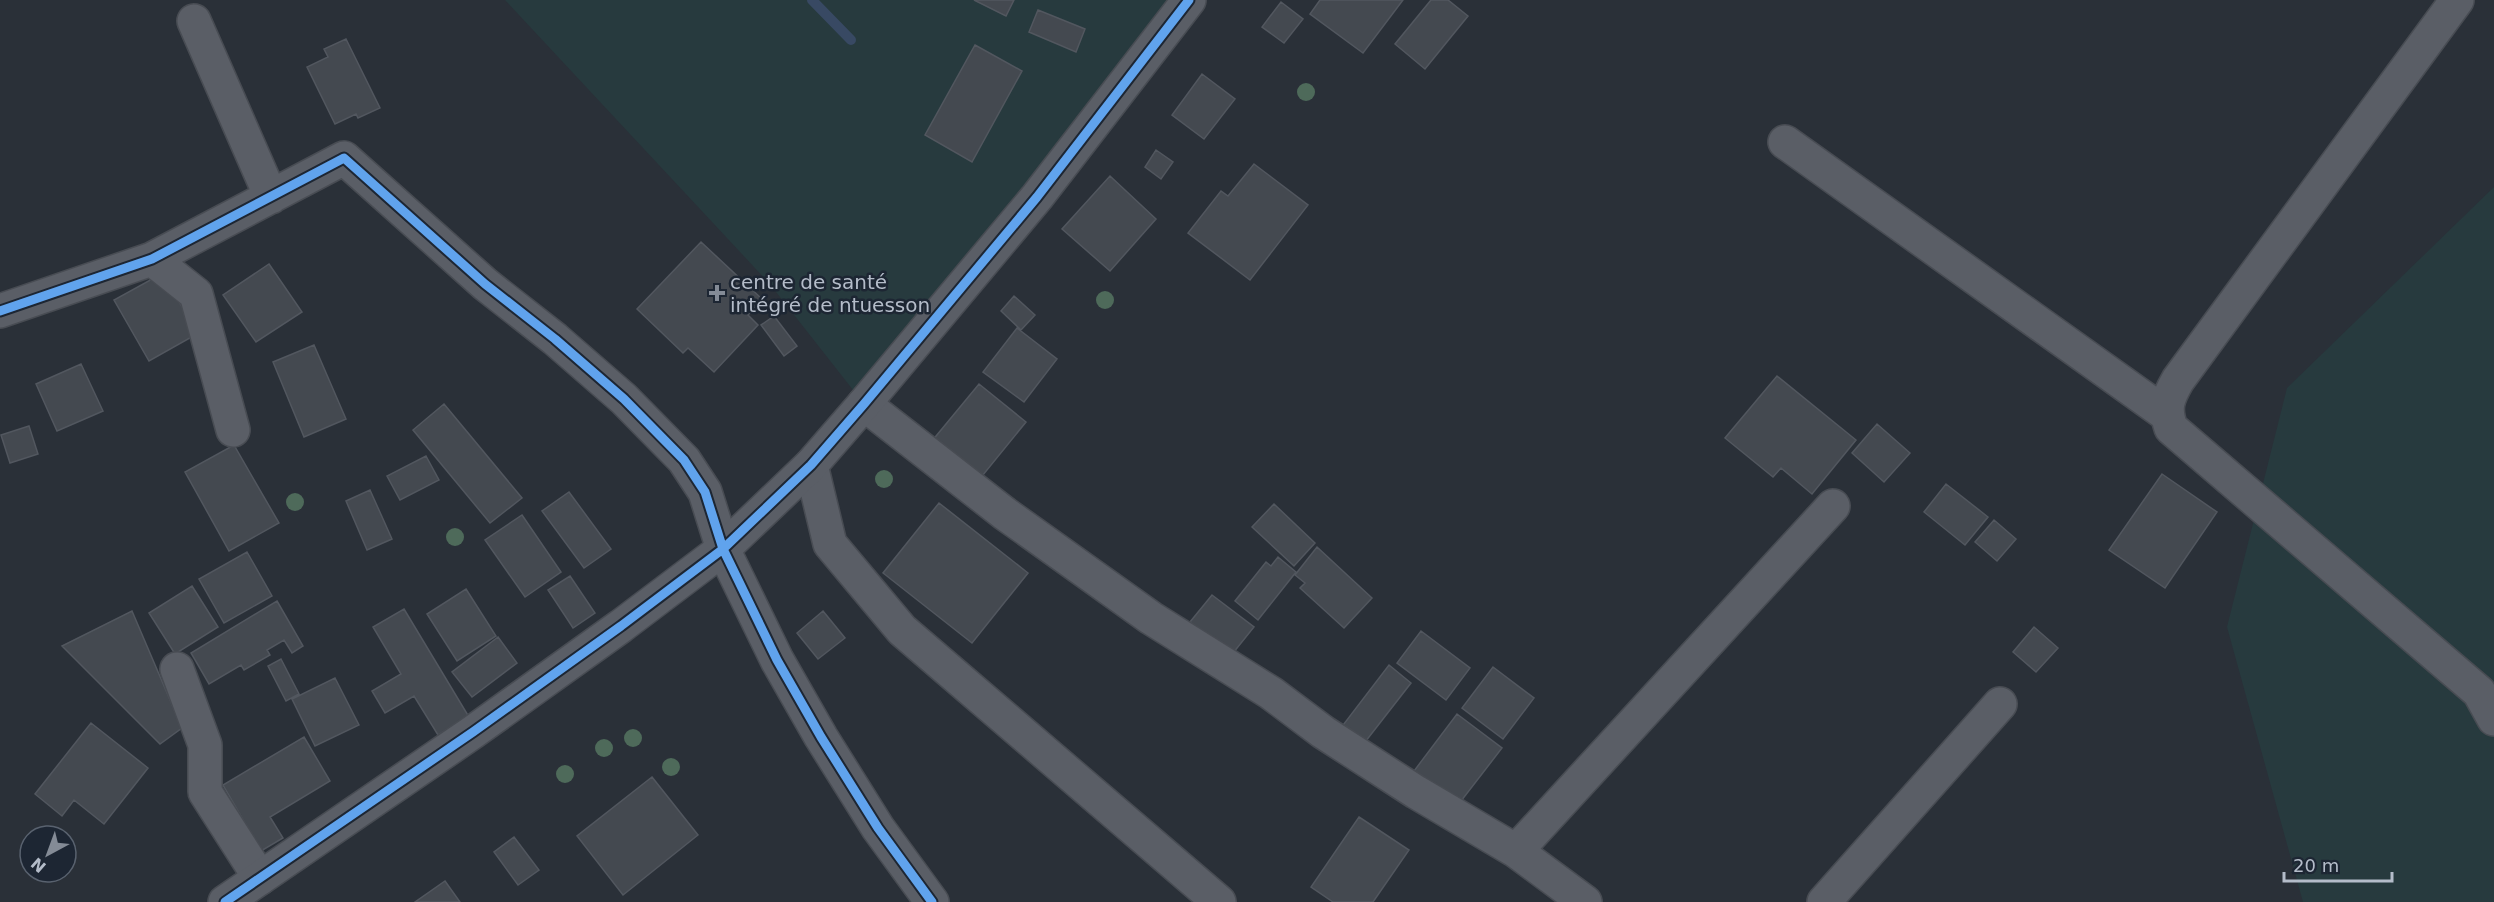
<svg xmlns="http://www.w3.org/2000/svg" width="2494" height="902" viewBox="0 0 2494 902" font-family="'DejaVu Sans',sans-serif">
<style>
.green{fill:#273a3e}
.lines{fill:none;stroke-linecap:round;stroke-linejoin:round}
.stream{stroke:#384963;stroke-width:10}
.building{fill:#444950;stroke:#52575f;stroke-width:1.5}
.minor-casing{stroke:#484c53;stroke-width:36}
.tertiary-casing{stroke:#484c53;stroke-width:36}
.minor{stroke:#5a5e66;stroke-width:33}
.tertiary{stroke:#5a5e66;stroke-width:33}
.cycleway-casing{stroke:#1d2633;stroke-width:13}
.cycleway{stroke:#60a3ed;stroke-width:9}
.tree{fill:#4e6a5a}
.poi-dot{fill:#848b96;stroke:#1d2633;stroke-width:2}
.labels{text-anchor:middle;stroke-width:5;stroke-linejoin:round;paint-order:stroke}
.poi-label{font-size:20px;fill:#b4bcc9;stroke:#1d2633;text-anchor:start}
</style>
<rect width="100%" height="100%" fill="#2a3038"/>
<path class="green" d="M 505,0 L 1189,0 L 864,404 L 769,283 Z
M 2494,187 L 2494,902 L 2303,902 L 2227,627 L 2287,388 Z"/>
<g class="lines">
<path class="stream" d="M 812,0 L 851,40"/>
</g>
<path class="building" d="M 974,0 L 1014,0 L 1006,16 Z
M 1320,0 L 1403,0 L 1363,53 L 1310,14 Z
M 1431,0 L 1448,0 L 1468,16 L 1425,69 L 1395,44 Z
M 1281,2 L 1303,19 L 1284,43 L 1262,27 Z
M 1038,10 L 1085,29 L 1076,52 L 1029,32 Z
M 346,39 L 380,108 L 358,118 L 356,114 L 335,124 L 307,67 L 328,57 L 324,49 Z
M 975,45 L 1022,71 L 972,162 L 925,135 Z
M 1202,74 L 1235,99 L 1204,139 L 1172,115 Z
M 1156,150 L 1173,162 L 1161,179 L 1145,167 Z
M 1254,164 L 1308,205 L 1250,280 L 1188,233 L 1221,191 L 1228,196 Z
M 1110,176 L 1156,219 L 1110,271 L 1062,229 Z
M 701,242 L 762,299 L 748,315 L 758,325 L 714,372 L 688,348 L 683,353 L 637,309 Z
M 269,264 L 302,312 L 256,342 L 223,295 Z
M 163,273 L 197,334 L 149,361 L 114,300 Z
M 1014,296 L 1035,315 L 1021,330 L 1001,311 Z
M 774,316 L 797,346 L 784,356 L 761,325 Z
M 1017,328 L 1057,359 L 1024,402 L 983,372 Z
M 314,345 L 346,419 L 304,437 L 273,362 Z
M 81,364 L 103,411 L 57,431 L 36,384 Z
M 1777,376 L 1856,440 L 1812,494 L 1781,468 L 1773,477 L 1725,438 Z
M 979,384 L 1026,422 L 974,486 L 927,447 Z
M 444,404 L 522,498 L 490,523 L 413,430 Z
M 1877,424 L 1910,453 L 1884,482 L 1852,453 Z
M 29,426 L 38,454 L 10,463 L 1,435 Z
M 234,445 L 279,523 L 229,551 L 185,472 Z
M 426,456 L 439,480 L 400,500 L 387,476 Z
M 2162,474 L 2217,512 L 2165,588 L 2109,550 Z
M 1946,484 L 1988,517 L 1965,545 L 1924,512 Z
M 370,490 L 392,539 L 367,550 L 346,501 Z
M 569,492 L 611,549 L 584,568 L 542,511 Z
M 939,503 L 1028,573 L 972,643 L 883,573 Z
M 1274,504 L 1315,543 L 1294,566 L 1252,527 Z
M 522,515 L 561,572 L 525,597 L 485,540 Z
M 1994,520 L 2016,539 L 1997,561 L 1975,542 Z
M 1317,547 L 1372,598 L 1344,628 L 1300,588 L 1305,583 L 1295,575 Z
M 247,552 L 272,596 L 224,623 L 199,579 Z
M 1278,557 L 1296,572 L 1258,620 L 1235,601 L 1266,562 L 1271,566 Z
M 570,576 L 595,613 L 573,628 L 548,590 Z
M 192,586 L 218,627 L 175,654 L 149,613 Z
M 466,589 L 496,636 L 457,661 L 427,614 Z
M 1212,595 L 1254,627 L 1225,663 L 1205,635 L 1190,622 Z
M 277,601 L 303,646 L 292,653 L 284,640 L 267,650 L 270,655 L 244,670 L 241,665 L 209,684 L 191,653 Z
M 404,609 L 469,717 L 438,735 L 414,696 L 385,713 L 372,691 L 401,674 L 373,627 Z
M 132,611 L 182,728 L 160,744 L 62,646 Z
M 823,611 L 845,638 L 818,659 L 797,633 Z
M 2034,627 L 2058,648 L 2036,672 L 2013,652 Z
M 1421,631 L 1470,668 L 1446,700 L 1397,663 Z
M 498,637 L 517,663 L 472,697 L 452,672 Z
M 281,659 L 299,694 L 286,701 L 268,666 Z
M 1389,665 L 1411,683 L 1362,746 L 1340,729 Z
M 1493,667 L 1534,698 L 1503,739 L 1462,708 Z
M 335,678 L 359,725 L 315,746 L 292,699 Z
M 1457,714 L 1502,748 L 1458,805 L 1414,771 Z
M 91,723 L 148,768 L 104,824 L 74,800 L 62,816 L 35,794 Z
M 304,737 L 330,781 L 270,817 L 283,838 L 261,851 L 223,785 Z
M 652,777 L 698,835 L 623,895 L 577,836 Z
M 1359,817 L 1409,850 L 1373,902 L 1333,902 L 1311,887 Z
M 514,837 L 539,870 L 518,885 L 494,852 Z
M 445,881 L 460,902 L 415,902 Z"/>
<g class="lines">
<defs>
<path id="minor" d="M 2457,0 L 2178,380 C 2167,399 2164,408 2171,428 L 2479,692 L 2494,719
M 194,21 L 271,197
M 1785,142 L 2166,414
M 152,259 L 196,294 L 233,430
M 0,311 L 152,259 L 344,158 L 485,284 L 555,339 L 624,399 L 684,460 L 705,492 L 723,549 L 777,660 L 821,737 L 878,828 L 932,902
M 864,404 L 1004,513 L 1151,618 L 1271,693 L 1323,732 L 1416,792 L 1516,851 L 1585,902
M 811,465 L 830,544 L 902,630 L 1219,902
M 177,669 L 205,745 L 205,792 L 260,878
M 1516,851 L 1833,506
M 1824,902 L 2000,704"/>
<path id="tertiary" d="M 225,902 L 473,732 L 621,626 L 723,549 L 811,465 L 864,404 L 1037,197 L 1189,0"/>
</defs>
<use href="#minor" class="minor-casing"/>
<use href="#tertiary" class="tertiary-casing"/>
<use href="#minor" class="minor"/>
<use href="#tertiary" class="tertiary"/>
<defs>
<path id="cycleway" d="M 0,311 L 152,259 L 344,158 L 485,284 L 555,339 L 624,399 L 684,460 L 705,492 L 723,549 L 777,660 L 821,737 L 878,828 L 932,902
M 225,902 L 473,732 L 621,626 L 723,549 L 811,465 L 864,404 L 1037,197 L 1189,0"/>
</defs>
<use href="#cycleway" class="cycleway-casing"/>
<use href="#cycleway" class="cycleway"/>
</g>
<g class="tree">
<circle cx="1306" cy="92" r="9"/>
<circle cx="1105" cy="300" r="9"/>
<circle cx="884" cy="479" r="9"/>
<circle cx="295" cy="502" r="9"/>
<circle cx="455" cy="537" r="9"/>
<circle cx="633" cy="738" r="9"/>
<circle cx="604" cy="748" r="9"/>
<circle cx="671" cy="767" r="9"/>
<circle cx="565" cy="774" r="9"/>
</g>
<path class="poi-dot" d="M714 284h6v6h6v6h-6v6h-6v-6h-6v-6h6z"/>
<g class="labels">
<g class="poi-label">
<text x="730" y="289">centre de santé<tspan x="730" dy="23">intégré de ntuesson</tspan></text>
</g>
</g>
<g transform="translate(48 854) rotate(221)"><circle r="28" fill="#1d2633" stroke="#59626f" stroke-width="1.5"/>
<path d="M0-4.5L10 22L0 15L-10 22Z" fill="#848b96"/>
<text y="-9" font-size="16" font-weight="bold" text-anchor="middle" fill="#b4bcc9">N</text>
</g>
<path d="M2284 872v9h108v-9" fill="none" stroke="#b4bcc9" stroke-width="3"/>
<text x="2293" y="872" font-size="18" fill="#b4bcc9" stroke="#1d2633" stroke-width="4.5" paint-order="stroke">20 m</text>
</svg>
